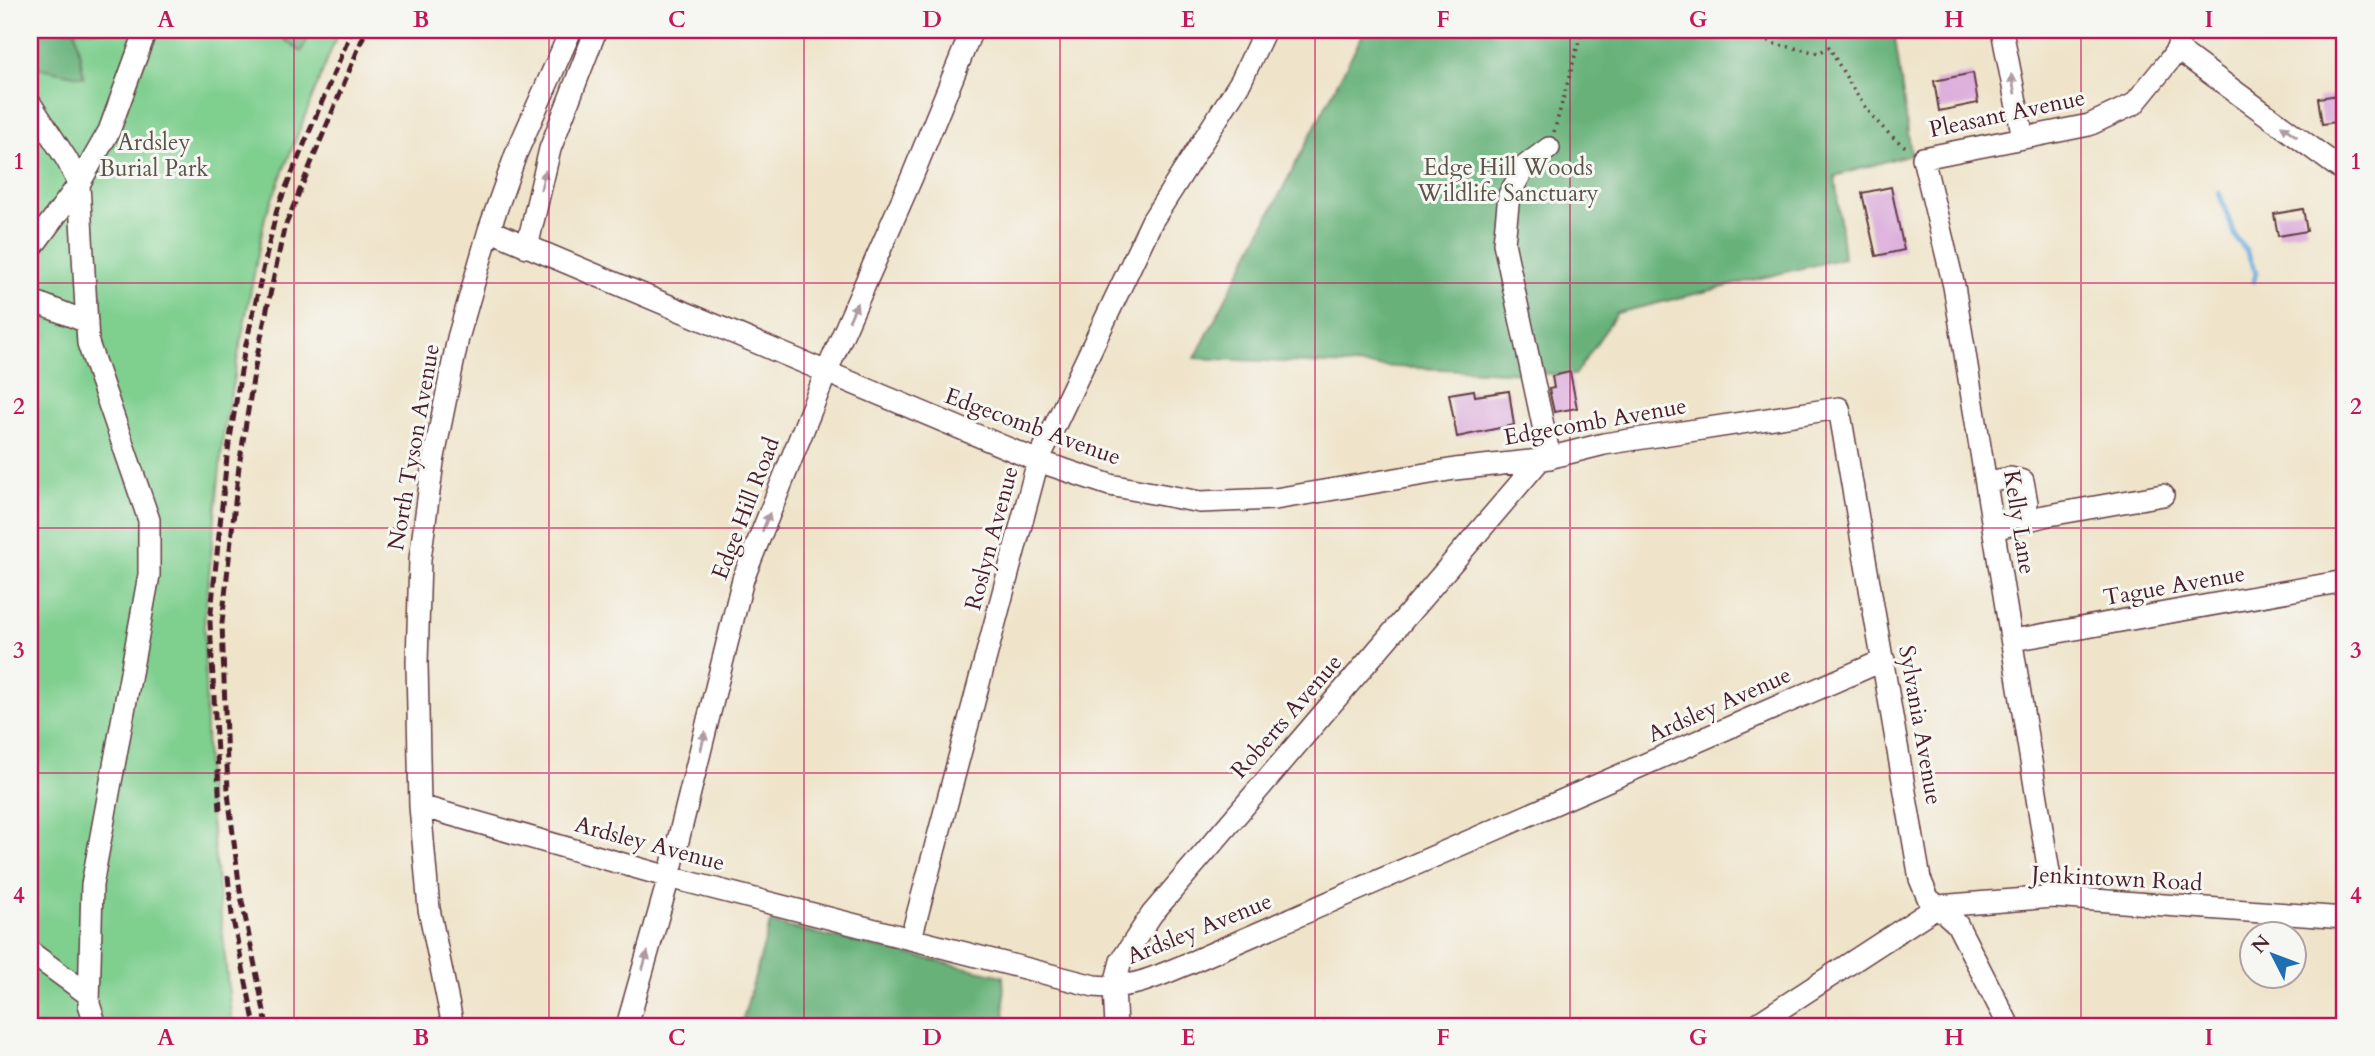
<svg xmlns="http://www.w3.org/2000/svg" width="2375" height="1056" viewBox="0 0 2375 1056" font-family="Cardo,serif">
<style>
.green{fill:#7fcf8f;stroke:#64775d;stroke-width:2}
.forest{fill:#67b27a;stroke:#586852;stroke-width:2}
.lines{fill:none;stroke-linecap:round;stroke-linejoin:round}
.stream{stroke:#65abdb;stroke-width:5}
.building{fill:#dcabdb}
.minor-casing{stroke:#633d43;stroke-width:24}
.path{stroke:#633d43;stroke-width:3.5;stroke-dasharray:2 5;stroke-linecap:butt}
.minor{stroke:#fff;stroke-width:21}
.rail{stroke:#4a1f2b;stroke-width:5;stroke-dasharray:10 5;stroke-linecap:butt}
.oneway{fill:#ae9aa0}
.grid{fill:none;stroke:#c2185b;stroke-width:2;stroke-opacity:0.55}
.labels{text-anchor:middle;stroke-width:6;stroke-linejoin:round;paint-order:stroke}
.street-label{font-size:23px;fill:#4a1f2b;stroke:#f6f6f2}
.park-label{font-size:23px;fill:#5a5449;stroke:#f6f6f2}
.neatline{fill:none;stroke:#c2185b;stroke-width:2.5}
.grid-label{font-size:23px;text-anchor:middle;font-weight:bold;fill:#c2185b}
</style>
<rect width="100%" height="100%" fill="#f6f6f2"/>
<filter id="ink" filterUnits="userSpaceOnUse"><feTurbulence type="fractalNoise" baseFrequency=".0143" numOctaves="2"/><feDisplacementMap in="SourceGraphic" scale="14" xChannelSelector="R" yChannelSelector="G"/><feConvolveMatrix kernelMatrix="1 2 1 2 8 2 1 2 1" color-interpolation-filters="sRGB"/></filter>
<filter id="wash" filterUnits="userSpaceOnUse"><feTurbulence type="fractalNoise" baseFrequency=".00686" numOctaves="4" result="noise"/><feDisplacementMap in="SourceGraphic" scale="28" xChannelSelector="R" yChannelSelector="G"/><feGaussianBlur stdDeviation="1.57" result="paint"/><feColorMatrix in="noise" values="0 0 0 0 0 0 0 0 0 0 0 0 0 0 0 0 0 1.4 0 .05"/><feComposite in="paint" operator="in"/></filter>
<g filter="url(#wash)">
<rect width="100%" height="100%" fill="#efe4ca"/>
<path class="green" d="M 30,30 L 339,30 L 265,217 L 224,428 L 204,625 L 207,782 L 232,1026 L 30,1026 Z"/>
<path class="forest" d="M 30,30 L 75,30 L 84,77 L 30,66 Z
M 272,30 L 312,30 L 301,52 Z
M 1365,30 L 1894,30 L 1911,154 L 1835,176 L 1844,258 L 1617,313 L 1575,375 L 1195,358 Z
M 770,923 L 1003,976 L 1005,1026 L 741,1026 Z"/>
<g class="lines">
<path class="stream" d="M 2219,193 L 2235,236 L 2246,251 L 2256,272 L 2254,281"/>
</g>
<g id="blocks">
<path class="building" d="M 1973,73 L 1978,103 L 1939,111 L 1934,81 Z
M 2339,95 L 2343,121 L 2322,124 L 2318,98 Z
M 1891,187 L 1904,250 L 1876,256 L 1862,193 Z
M 2303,209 L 2307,231 L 2278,236 L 2274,214 Z
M 1570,372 L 1577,408 L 1554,412 L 1549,389 L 1554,388 L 1552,376 Z
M 1474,390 L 1475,396 L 1509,391 L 1514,425 L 1457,437 L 1449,394 Z"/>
</g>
</g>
<g filter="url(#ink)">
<use href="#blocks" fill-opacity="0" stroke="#633d43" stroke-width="2"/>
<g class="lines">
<defs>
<path id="minor" d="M 2002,30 L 2023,138
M 2177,49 L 2338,167 L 2345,164
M 30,103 L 67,160 L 79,184 L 30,250
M 1549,148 L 1525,166 L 1509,195 L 1504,243 L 1550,458
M 489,230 L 1038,461 L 1110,485 L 1200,502 L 1275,499 L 1455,469 L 1540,460 L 1604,444 L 1839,408 L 1920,879 L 1928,898 L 1957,924 L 2009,1026
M 527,247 L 550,149 L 596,30
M 30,300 L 87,322
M 1986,482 L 2010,478 L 2023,481 L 2027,503 L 2022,522
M 1994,529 L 2044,516 L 2163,495
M 2013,640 L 2345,581
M 420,806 L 669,877 L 1094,986 C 1133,990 1157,976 1192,962 L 1884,660
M 2053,897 L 1954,286 L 1923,158 L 2089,125 L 2134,104 L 2169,61 L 2177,49 L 2182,30
M 911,938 L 1038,461 L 1152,221 L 1241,81 L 1265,30
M 30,952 L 89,995
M 96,1026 L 89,1004 L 92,885 L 149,575 L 149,520 L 88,343 L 79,184 L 109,131 L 146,30
M 453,1026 L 429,909 L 420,806 L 417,663 L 420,559 L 433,462 L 458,338 L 489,230 L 516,154 L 571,30
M 627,1026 L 669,877 L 743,579 L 826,373 L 912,177 L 972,30
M 1116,1026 L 1114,988 L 1121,961 L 1152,914 L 1540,460
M 1754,1026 L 1938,906 L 2053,897 L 2345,918"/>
</defs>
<use href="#minor" class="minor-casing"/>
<path class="path" d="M 1742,30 L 1775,44 L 1819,53 L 1829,47 C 1851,86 1871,125 1909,149
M 1554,132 L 1581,34 L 1578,30"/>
<use href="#minor" class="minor"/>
<path class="rail" d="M 220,810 L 210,622 L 227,457 L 244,353 L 277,209 L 352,30
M 228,876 L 232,915 L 255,1026
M 267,1026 L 240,891 L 228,793 L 222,623 L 239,466 L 256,361 L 284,229 L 366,30"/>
</g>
<defs><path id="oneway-solid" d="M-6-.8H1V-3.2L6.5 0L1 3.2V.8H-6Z" transform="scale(1.75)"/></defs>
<g class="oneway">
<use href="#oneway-solid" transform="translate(2013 84) rotate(-101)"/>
<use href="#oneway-solid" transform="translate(2289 131) rotate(-144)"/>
<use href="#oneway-solid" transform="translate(543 180) rotate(-77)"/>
<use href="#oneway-solid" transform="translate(853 312) rotate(-66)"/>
<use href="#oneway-solid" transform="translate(766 522) rotate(-68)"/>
<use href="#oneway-solid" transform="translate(703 741) rotate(-76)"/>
<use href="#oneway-solid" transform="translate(645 961) rotate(-74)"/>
</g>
</g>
<path class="grid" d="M 294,30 L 294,1026M 549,30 L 549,1026M 804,30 L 804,1026M 1060,30 L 1060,1026M 1315,30 L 1315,1026M 1570,30 L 1570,1026M 1826,30 L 1826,1026M 2081,30 L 2081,1026M 30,283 L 2345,283M 30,528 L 2345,528M 30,773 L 2345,773"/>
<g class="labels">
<g class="street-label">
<text transform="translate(2007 113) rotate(-12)" y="8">Pleasant Avenue</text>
<text transform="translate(1595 421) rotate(-10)" y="8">Edgecomb Avenue</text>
<text transform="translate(1033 426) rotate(20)" y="8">Edgecomb Avenue</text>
<text transform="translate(413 447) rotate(-80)" y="8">North Tyson Avenue</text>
<text transform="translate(745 508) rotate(-69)" y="8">Edge Hill Road</text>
<text transform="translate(2020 522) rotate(81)" y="8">Kelly Lane</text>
<text transform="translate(991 538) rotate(-75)" y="8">Roslyn Avenue</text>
<text transform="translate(2174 585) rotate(-10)" y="8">Tague Avenue</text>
<text transform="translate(1719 704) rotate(-24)" y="8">Ardsley Avenue</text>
<text transform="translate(1286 716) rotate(-49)" y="8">Roberts Avenue</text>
<text transform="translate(1921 725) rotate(80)" y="8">Sylvania Avenue</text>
<text transform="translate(650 843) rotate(15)" y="8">Ardsley Avenue</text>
<text transform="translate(2117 878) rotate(3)" y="8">Jenkintown Road</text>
<text transform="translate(1199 928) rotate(-22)" y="8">Ardsley Avenue</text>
</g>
<g class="park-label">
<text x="154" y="150">Ardsley<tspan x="154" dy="26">Burial Park</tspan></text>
<text x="1508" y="175">Edge Hill Woods<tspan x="1508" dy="26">Wildlife Sanctuary</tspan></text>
</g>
</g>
<rect width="2375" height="1056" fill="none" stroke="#f6f6f2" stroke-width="77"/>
<g transform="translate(2273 955) rotate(312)"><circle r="33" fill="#f6f6f2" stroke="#b1a0a2" stroke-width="2"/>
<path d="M0-5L12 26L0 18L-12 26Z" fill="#1f6fb2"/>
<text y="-10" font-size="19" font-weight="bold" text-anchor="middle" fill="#4a1f2b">N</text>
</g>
<rect x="38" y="38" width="2298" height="980" class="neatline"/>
<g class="grid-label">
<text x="166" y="27">A</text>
<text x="421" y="27">B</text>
<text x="677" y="27">C</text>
<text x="932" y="27">D</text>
<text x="1188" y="27">E</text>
<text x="1443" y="27">F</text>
<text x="1698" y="27">G</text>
<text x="1954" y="27">H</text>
<text x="2209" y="27">I</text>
<text x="19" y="169">1</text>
<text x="2356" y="169">1</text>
<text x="19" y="414">2</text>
<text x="2356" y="414">2</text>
<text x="19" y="658">3</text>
<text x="2356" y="658">3</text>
<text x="19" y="903">4</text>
<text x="2356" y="903">4</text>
<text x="166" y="1045">A</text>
<text x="421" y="1045">B</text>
<text x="677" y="1045">C</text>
<text x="932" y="1045">D</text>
<text x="1188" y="1045">E</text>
<text x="1443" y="1045">F</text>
<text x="1698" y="1045">G</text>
<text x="1954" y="1045">H</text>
<text x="2209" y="1045">I</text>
</g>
</svg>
